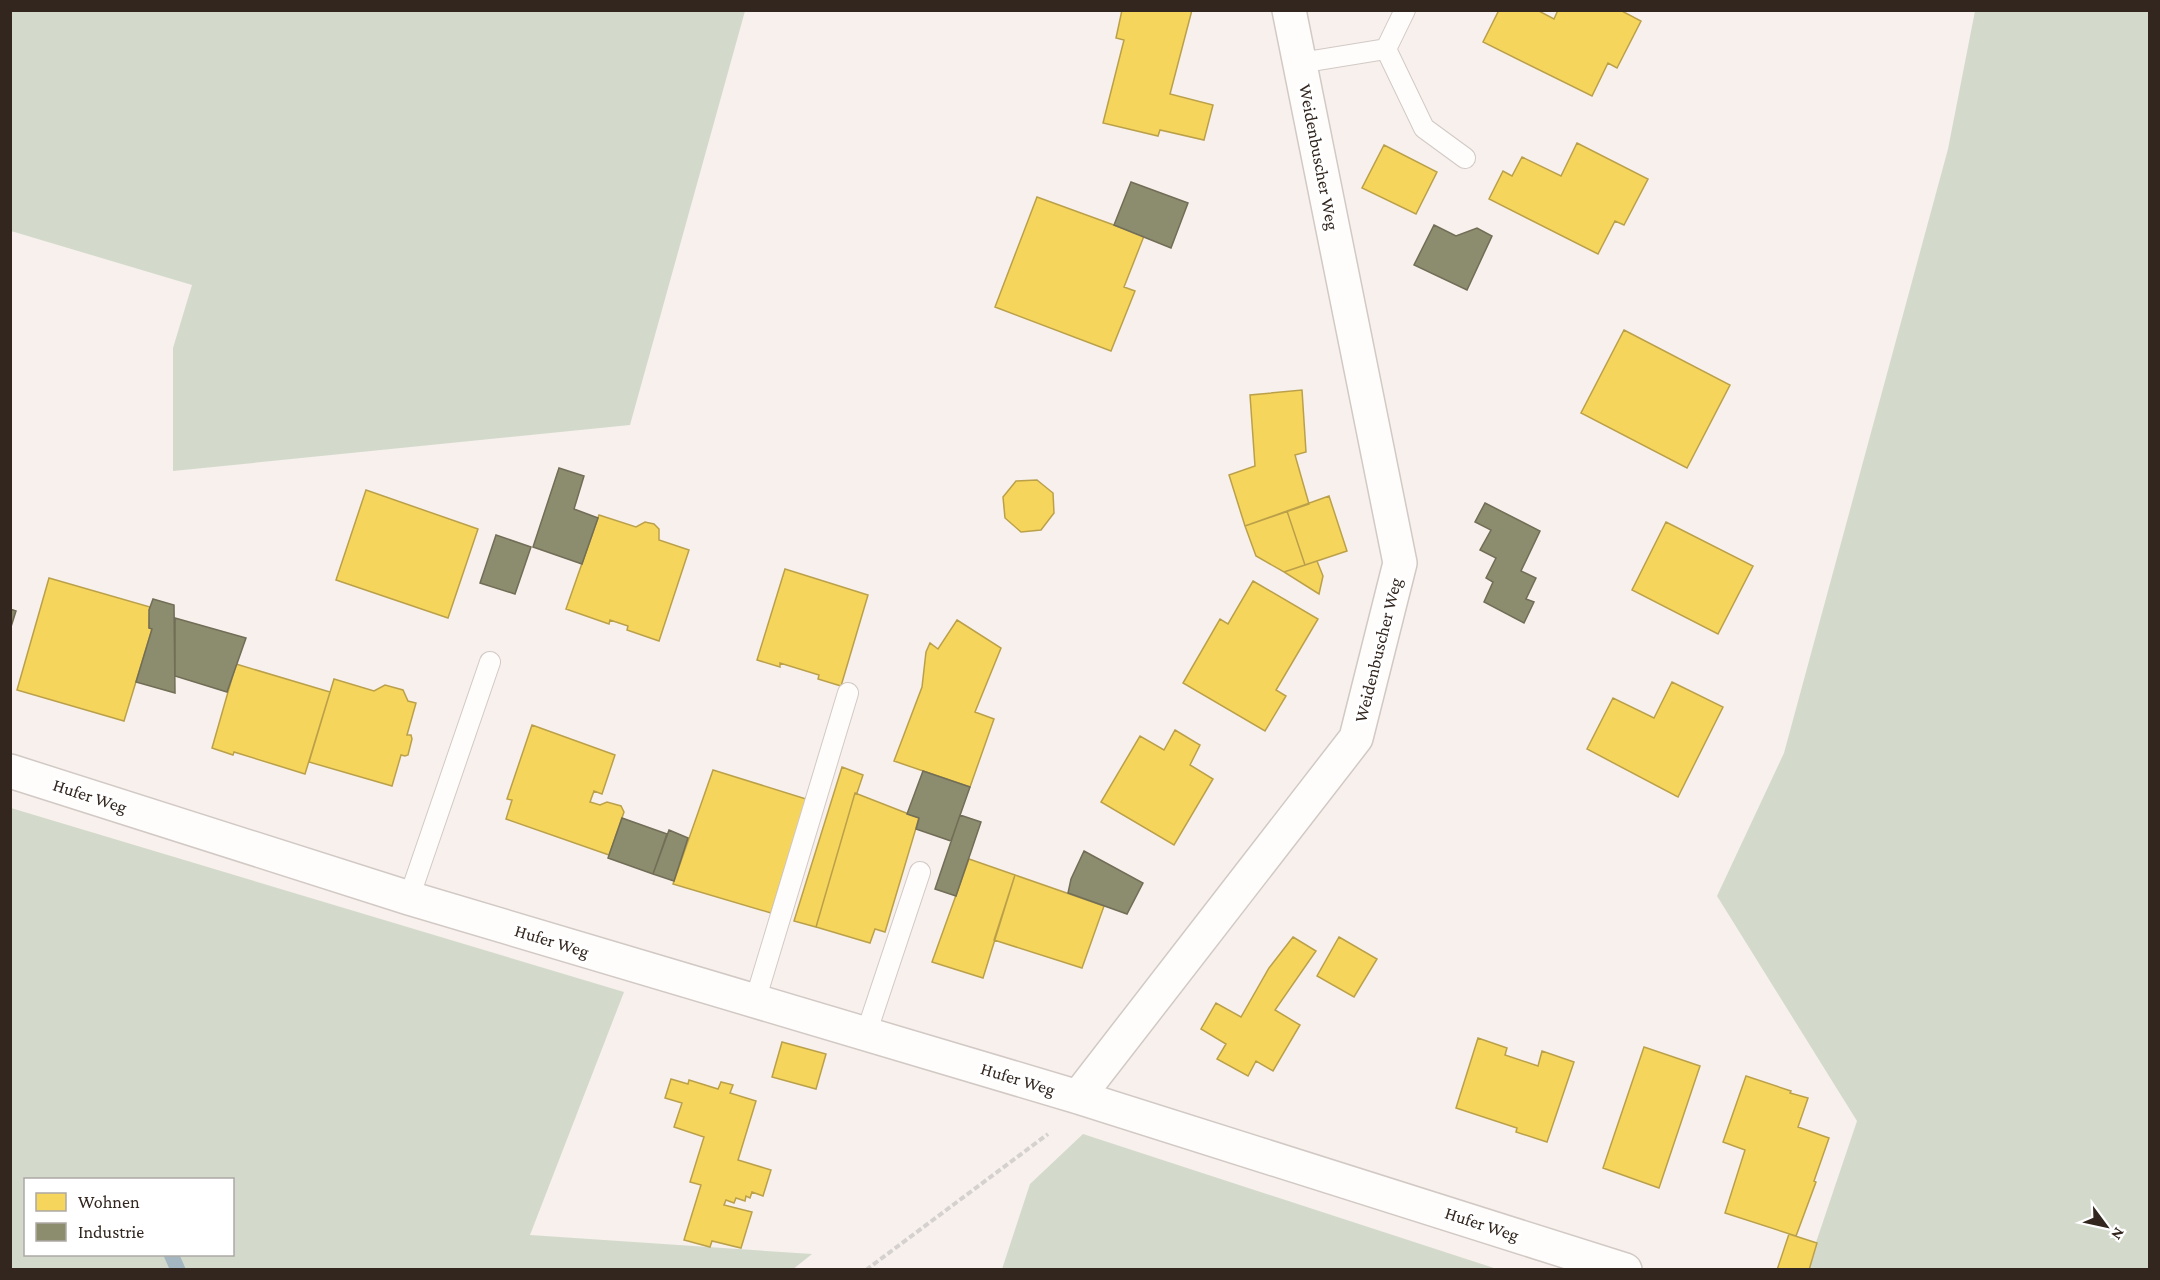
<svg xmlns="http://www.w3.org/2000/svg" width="2160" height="1280" viewBox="0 0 2160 1280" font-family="'Crimson Pro',serif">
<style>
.green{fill:#d3dacc;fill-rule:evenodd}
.homes{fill:#f6d55c;stroke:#bba04a;stroke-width:1.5}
.industry{fill:#8c8c6e;stroke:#716d56;stroke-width:1.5}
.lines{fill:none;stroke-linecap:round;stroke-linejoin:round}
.stream{stroke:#a4b7c1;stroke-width:15}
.lane-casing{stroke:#d2c9c4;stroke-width:22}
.street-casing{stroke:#d2c9c4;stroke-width:36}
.path{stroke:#d4d1cf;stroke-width:4;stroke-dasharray:6 3;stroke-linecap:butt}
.lane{stroke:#fefdfc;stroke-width:20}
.street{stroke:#fefdfc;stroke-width:33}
.labels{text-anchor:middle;stroke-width:6;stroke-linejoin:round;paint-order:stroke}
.street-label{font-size:18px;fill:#32261f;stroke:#fff}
</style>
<rect width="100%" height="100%" fill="#f7f0ec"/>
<path class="green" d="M 10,11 L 745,11 L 630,425 L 173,471 L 173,348 L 192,285 L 11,231 Z
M 1975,11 L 2149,11 L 2149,1269 L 1807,1269 L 1857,1121 L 1717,896 L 1784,753 L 1948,149 Z
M 11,808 L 624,992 L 530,1235 L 812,1254 L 792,1270 L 11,1269 ZM 26,1180 L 232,1180 L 232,1254 L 26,1254 Z
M 1083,1134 L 1497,1269 L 1002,1269 L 1030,1184 Z"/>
<path class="homes" d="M 1122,10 L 1192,10 L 1170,94 L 1213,105 L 1204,140 L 1160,130 L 1158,136 L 1103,123 L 1124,40 L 1116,38 Z
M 1499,10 L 1537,10 L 1554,19 L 1558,10 L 1620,10 L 1641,21 L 1617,68 L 1608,63 L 1592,96 L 1483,42 Z
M 1577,143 L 1648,179 L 1624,225 L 1615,221 L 1598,254 L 1489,199 L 1503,171 L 1512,176 L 1522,157 L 1561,176 Z
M 1384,145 L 1437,172 L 1416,214 L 1362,188 Z
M 1037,197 L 1144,236 L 1124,287 L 1135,291 L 1111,351 L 995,307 Z
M 1624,330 L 1730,385 L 1687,468 L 1581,413 Z
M 1302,390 L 1306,452 L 1295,455 L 1309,504 L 1245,526 L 1229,475 L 1255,466 L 1250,395 Z
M 1037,480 L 1053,493 L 1054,513 L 1041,530 L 1021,532 L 1005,518 L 1003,497 L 1016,481 Z
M 366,490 L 478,529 L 448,618 L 336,580 Z
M 1329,496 L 1347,551 L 1305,565 L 1287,511 Z
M 1287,511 L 1305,565 L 1284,572 L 1256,556 L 1245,526 Z
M 599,515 L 636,527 L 645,522 L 654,524 L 659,529 L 659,540 L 689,550 L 659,641 L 627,630 L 628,626 L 610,620 L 609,624 L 566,609 Z
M 1666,522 L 1753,566 L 1718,634 L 1632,590 Z
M 1317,561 L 1323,576 L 1319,594 L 1284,572 Z
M 785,569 L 868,595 L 841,686 L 818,679 L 819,675 L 780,663 L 780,667 L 757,660 Z
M 49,578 L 150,607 L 149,628 L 152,629 L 124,721 L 17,690 Z
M 1253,581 L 1318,619 L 1276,690 L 1286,696 L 1265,731 L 1183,683 L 1220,619 L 1228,624 Z
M 957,620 L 1001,648 L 975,712 L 994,719 L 970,787 L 894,761 L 922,687 L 926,652 L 930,643 L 938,649 Z
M 236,664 L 330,692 L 305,774 L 234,752 L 233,755 L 212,748 Z
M 334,679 L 374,691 L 385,685 L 403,690 L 408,701 L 416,703 L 407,735 L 411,735 L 412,739 L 408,755 L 405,756 L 401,755 L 392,786 L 309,762 Z
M 1672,682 L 1723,707 L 1678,797 L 1587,749 L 1613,698 L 1654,718 Z
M 532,725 L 615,755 L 602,794 L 594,791 L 590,802 L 600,805 L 607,802 L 621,806 L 624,812 L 609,855 L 506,819 L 512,800 L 507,799 Z
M 1175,730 L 1200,745 L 1190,765 L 1213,779 L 1174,845 L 1101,802 L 1140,736 L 1164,750 Z
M 842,767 L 863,775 L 857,793 L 855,793 L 816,927 L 794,921 Z
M 713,770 L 806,799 L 771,913 L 673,884 Z
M 855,793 L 919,818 L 885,932 L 875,929 L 870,943 L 816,927 Z
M 969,859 L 1015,875 L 983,978 L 932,962 Z
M 1015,875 L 1104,906 L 1082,968 L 994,940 Z
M 1293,937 L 1316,951 L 1275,1010 L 1300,1025 L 1273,1071 L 1256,1061 L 1248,1076 L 1217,1059 L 1226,1044 L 1201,1029 L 1216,1003 L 1241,1017 L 1269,968 Z
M 1339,937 L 1377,959 L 1354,997 L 1317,976 Z
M 1478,1038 L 1507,1048 L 1505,1055 L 1538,1066 L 1542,1051 L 1574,1062 L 1547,1142 L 1516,1132 L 1517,1128 L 1456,1108 Z
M 782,1042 L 826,1054 L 816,1089 L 772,1077 Z
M 1644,1047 L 1700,1066 L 1659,1188 L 1603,1168 Z
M 1746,1076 L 1791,1091 L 1790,1093 L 1808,1098 L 1798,1127 L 1829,1138 L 1814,1181 L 1816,1182 L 1796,1236 L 1725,1213 L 1745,1150 L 1723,1142 Z
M 671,1079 L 688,1084 L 689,1080 L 718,1089 L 721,1082 L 733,1085 L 730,1093 L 756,1101 L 738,1160 L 771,1170 L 763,1196 L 752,1192 L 750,1198 L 746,1196 L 745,1201 L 736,1198 L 734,1203 L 726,1200 L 724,1205 L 752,1212 L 741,1248 L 712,1241 L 710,1247 L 684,1240 L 701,1185 L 690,1182 L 704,1137 L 674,1127 L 682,1103 L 665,1098 Z
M 1789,1234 L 1817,1243 L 1809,1270 L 1777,1270 Z"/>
<path class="industry" d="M 1131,182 L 1188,203 L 1171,248 L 1114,225 Z
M 1434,225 L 1456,236 L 1477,228 L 1492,236 L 1467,290 L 1414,265 Z
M 559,468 L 584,476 L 574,509 L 598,518 L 582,564 L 533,547 Z
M 1485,503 L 1540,531 L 1521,571 L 1536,578 L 1526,599 L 1534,602 L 1524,623 L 1484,602 L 1493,582 L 1486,578 L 1496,558 L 1480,550 L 1491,530 L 1475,522 Z
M 496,535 L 531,547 L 515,594 L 480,583 Z
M 153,599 L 174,605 L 175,693 L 136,682 L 152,629 L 149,628 L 149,610 Z
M 10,609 L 16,611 L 10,630 Z
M 175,618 L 246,638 L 227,692 L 175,676 Z
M 923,771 L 970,787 L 951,841 L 916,829 L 919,818 L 907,814 Z
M 960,815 L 981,822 L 956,896 L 935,889 Z
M 622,818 L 667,834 L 653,874 L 608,858 Z
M 669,830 L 688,838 L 674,881 L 653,874 Z
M 1084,851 L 1143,883 L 1127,914 L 1068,893 L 1071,879 Z"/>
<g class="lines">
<path class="stream" d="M 171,1254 L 178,1270"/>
<defs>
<path id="lane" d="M 1386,49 L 1405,10
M 1300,63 L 1386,49 L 1424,128 L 1465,158
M 409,898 L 490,662
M 755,1001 L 848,693
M 866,1034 L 920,872"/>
<path id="street" d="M 10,771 L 409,898 L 1078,1097 L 1625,1270
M 1078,1097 L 1356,738 L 1400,563 L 1289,10"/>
</defs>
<use href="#lane" class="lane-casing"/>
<use href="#street" class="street-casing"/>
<path class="path" d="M 866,1270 L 1048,1134"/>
<use href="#lane" class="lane"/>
<use href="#street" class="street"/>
</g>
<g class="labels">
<g class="street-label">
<text transform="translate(1319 157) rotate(79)" y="6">Weidenbuscher Weg</text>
<text transform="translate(1378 650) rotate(-76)" y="6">Weidenbuscher Weg</text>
<text transform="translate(90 796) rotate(18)" y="6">Hufer Weg</text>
<text transform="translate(552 941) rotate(17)" y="6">Hufer Weg</text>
<text transform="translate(1018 1079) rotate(17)" y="6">Hufer Weg</text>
<text transform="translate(1482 1224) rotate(18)" y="6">Hufer Weg</text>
</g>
</g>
<rect width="2160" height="1280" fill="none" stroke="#32261f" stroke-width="24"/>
<rect x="24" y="1178" width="210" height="78" fill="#ffffff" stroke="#ada8a5" stroke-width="1.5"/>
<rect x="36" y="1193" width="30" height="18" fill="#f6d55c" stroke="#ada8a5" stroke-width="1.5"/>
<text x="78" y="1208" font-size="18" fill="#32261f">Wohnen</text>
<rect x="36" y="1223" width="30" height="18" fill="#8c8c6e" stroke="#ada8a5" stroke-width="1.5"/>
<text x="78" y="1238" font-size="18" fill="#32261f">Industrie</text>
<g transform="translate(2106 1226) rotate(123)" stroke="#ffffff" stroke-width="4.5" paint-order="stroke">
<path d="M0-4.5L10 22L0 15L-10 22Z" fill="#32261f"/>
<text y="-9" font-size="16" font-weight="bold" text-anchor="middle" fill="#32261f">N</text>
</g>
</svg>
